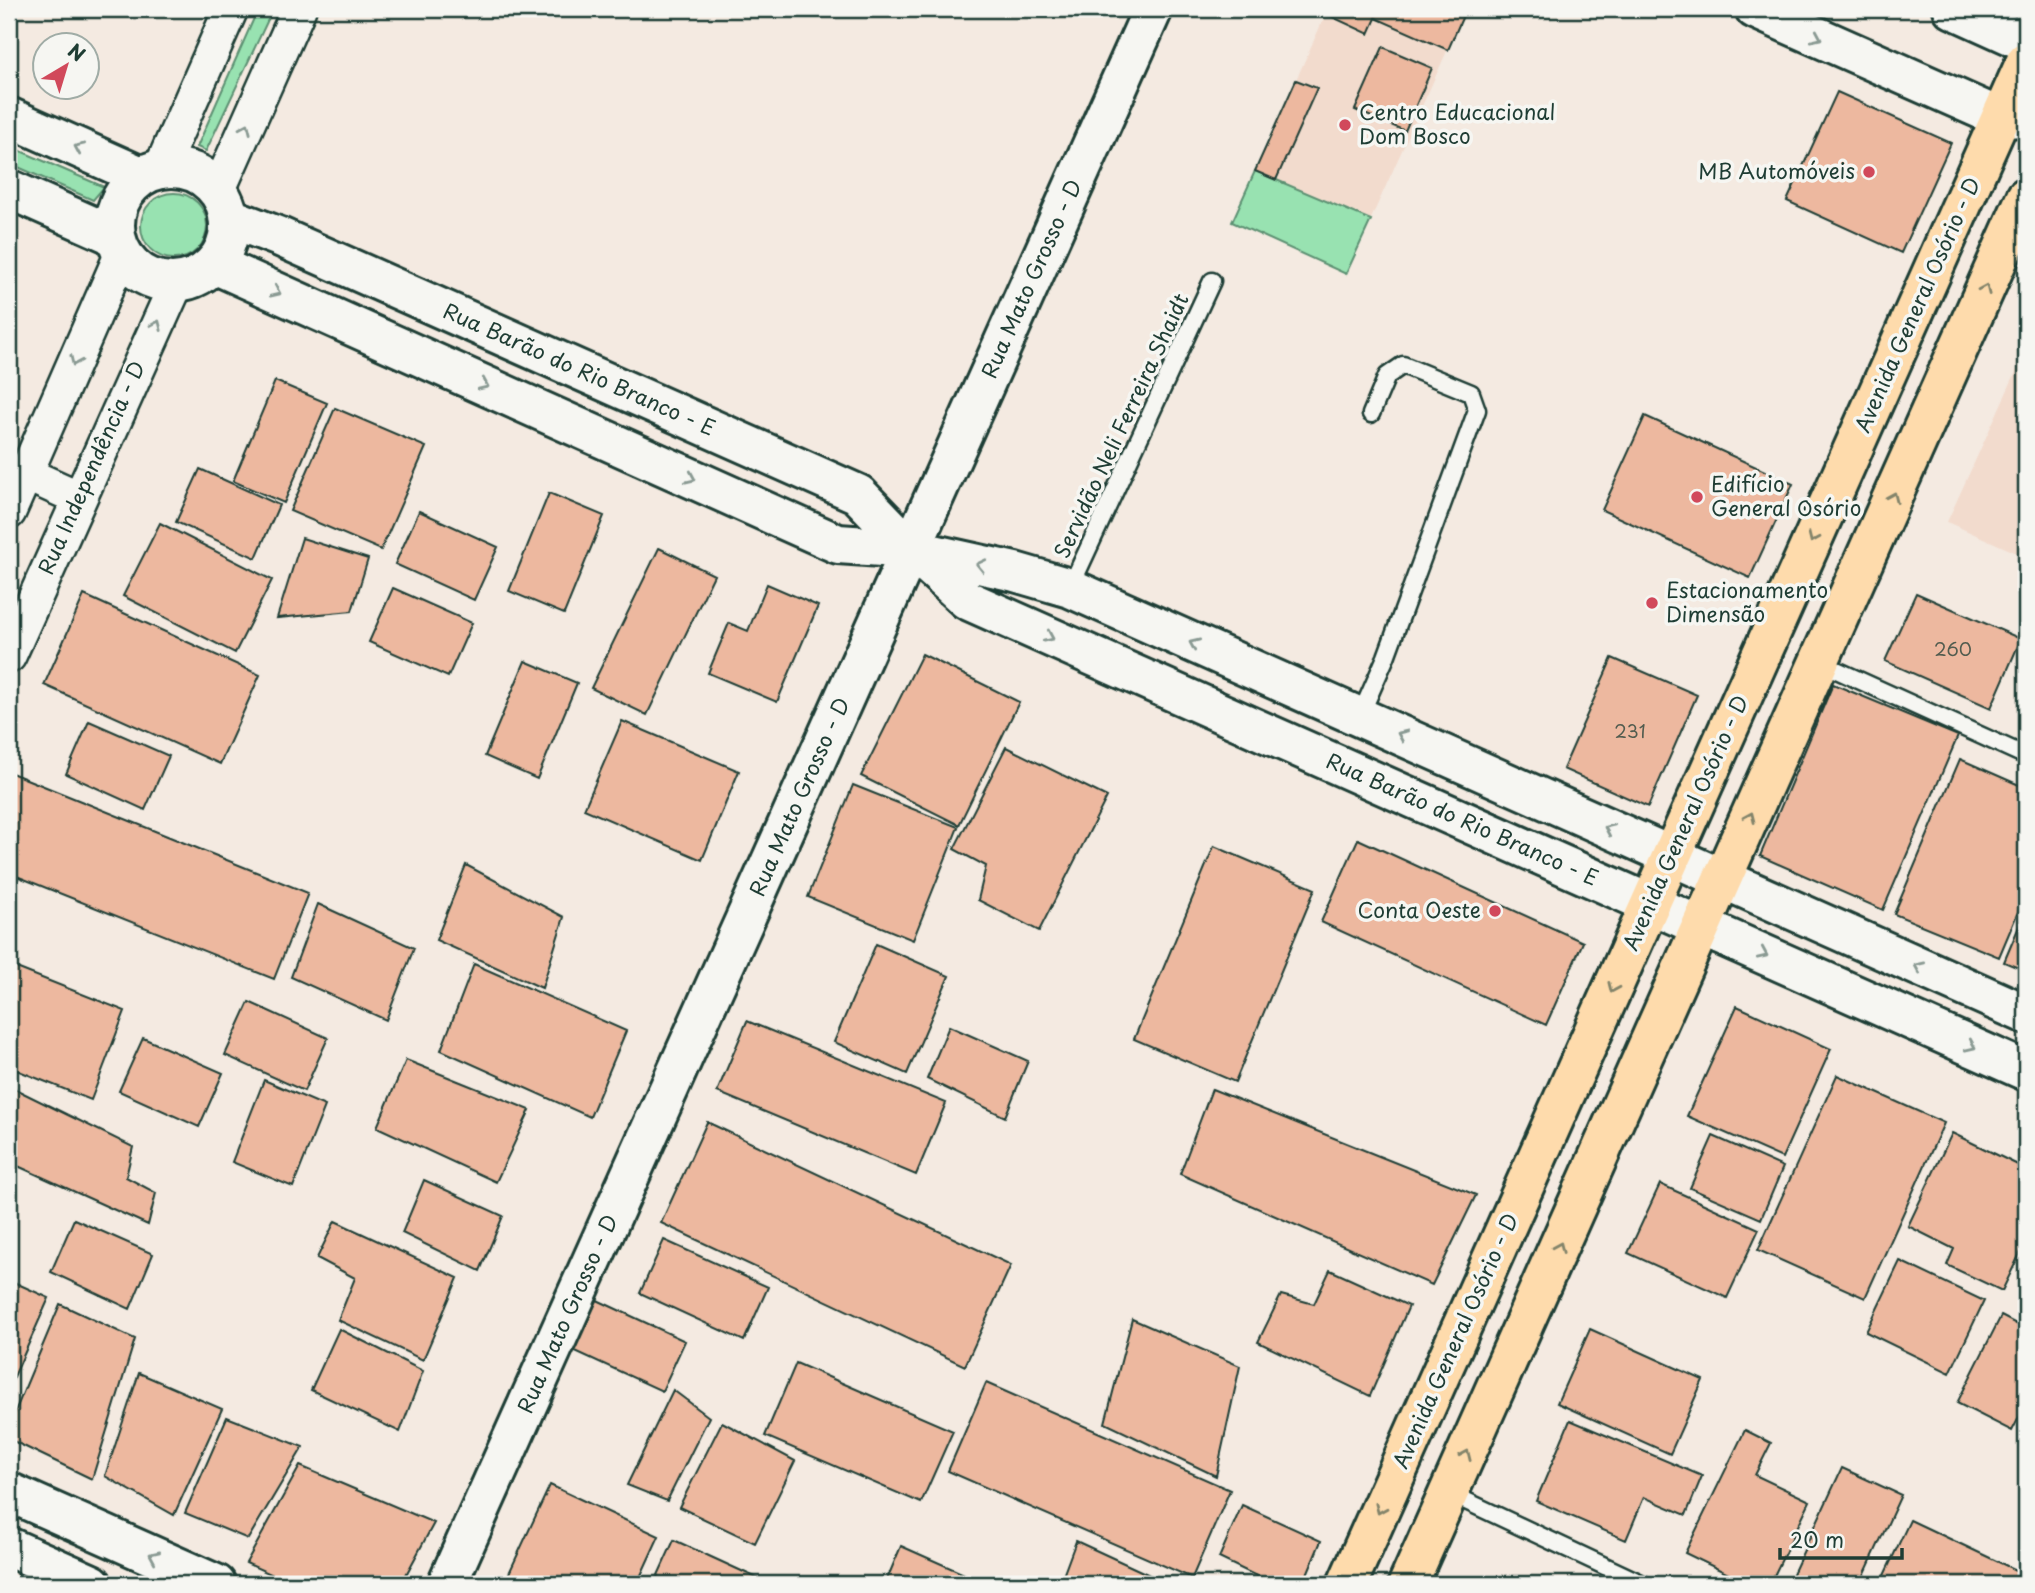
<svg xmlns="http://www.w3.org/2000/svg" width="2035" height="1593" viewBox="0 0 2035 1593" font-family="'Playpen Sans',sans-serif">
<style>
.built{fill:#f2dbcd}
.green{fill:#98e2b1;stroke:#5c9072;stroke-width:2}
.building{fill:#edb89f;stroke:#1f3d34;stroke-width:2}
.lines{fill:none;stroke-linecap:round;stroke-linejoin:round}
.service-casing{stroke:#1f3d34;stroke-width:21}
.minor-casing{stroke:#1f3d34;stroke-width:38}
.tertiary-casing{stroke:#1f3d34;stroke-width:44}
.primary-casing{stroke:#1f3d34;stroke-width:44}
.service{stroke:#f6f6f2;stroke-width:16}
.minor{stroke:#f6f6f2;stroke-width:33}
.tertiary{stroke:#f6f6f2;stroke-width:38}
.primary{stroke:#fedbac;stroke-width:38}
.oneway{stroke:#8a9a93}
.oneway2{stroke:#83846a}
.poi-dot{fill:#d1495b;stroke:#f6f6f2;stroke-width:2.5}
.labels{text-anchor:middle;stroke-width:7;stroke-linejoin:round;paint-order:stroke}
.number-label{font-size:18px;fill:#525c4f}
.poi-label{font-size:21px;fill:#1f3d34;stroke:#f6f6f2;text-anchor:start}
.street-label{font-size:21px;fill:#1f3d34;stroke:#f6f6f2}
</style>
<rect width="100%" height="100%" fill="#f4eae1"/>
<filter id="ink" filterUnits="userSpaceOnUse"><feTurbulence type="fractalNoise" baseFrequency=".0143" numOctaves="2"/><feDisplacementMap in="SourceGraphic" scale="14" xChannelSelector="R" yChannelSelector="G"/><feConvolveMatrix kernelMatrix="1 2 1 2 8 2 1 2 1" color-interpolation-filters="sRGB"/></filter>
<g filter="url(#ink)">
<path class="built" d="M 1328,9 L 1466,9 L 1346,274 L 1232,222 Z
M 2026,350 L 2026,557 L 1947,522 Z"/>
<path class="green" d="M 258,9 L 273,9 L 206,151 L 197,147 Z
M 9,146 L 104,187 L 93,200 L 9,163 Z
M 1255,171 L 1371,220 L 1346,274 L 1232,222 Z
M141 226a33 33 0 1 1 66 0a33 33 0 1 1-66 0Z"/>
<path class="building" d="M 1328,9 L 1466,9 L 1448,50 L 1376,18 L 1369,34 L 1326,14 Z
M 1383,47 L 1432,68 L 1405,131 L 1355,110 Z
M 1296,80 L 1317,88 L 1276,180 L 1255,171 Z
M 1837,92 L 1951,143 L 1901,253 L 1787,201 Z
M 275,381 L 327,403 L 284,503 L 233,481 Z
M 335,408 L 426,447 L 381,550 L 290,511 Z
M 1645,416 L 1793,484 L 1750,578 L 1602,510 Z
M 200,469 L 279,505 L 256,558 L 176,522 Z
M 549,493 L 604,516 L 564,614 L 509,591 Z
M 419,511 L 498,547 L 474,600 L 395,564 Z
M 160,523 L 272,580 L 235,653 L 123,596 Z
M 302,538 L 368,559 L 352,611 L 277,618 Z
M 659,548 L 714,575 L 647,715 L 591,688 Z
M 767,584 L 818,606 L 777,702 L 708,673 L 729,623 L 748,631 Z
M 393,588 L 472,623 L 448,677 L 369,642 Z
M 1916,593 L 2021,639 L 1991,708 L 1885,661 Z
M 84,595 L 260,675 L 220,764 L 44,685 Z
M 922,654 L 1019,702 L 959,825 L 861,776 Z
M 1612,658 L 1697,695 L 1648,807 L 1563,769 Z
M 525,661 L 577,683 L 537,779 L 485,756 Z
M 1833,684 L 1958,736 L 1883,910 L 1760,856 Z
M 89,721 L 169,756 L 145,810 L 66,774 Z
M 622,721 L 739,771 L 702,860 L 584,809 Z
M 1006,747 L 1107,797 L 1039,931 L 978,900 L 986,866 L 954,849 Z
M 1960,759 L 2026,788 L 2026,893 L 1999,957 L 1894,914 Z
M 9,772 L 308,893 L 274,979 L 9,873 Z
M 853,785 L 958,827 L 913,940 L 808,897 Z
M 1358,839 L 1583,942 L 1546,1025 L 1321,922 Z
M 1214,846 L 1315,889 L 1235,1082 L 1134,1039 Z
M 466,865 L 564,917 L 542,988 L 436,940 Z
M 318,904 L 414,948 L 386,1020 L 291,977 Z
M 2026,910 L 2026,971 L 2004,962 Z
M 876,944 L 949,976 L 907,1074 L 834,1042 Z
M 474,964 L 626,1031 L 590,1117 L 441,1050 Z
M 9,965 L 125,1011 L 91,1100 L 9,1067 Z
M 249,1002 L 328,1038 L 304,1091 L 225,1055 Z
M 1737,1006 L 1831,1049 L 1782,1158 L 1687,1116 Z
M 747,1021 L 946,1103 L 916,1175 L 717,1092 Z
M 949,1026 L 1028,1061 L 1005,1117 L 927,1079 Z
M 143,1038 L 223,1073 L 199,1127 L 119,1091 Z
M 406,1060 L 530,1110 L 496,1182 L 377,1127 Z
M 1837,1075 L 1944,1123 L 1865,1298 L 1758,1250 Z
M 264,1080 L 325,1106 L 293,1187 L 232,1162 Z
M 9,1086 L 133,1147 L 126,1177 L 156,1193 L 148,1225 L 9,1162 Z
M 1212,1089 L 1476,1195 L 1432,1285 L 1180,1174 Z
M 707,1122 L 1011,1265 L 965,1366 L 661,1223 Z
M 1952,1133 L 2026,1169 L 2026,1241 L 2002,1291 L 1947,1265 L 1954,1249 L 1908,1226 Z
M 1713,1136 L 1783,1167 L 1761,1219 L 1690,1188 Z
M 424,1180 L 503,1216 L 480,1271 L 402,1233 Z
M 1660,1184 L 1759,1229 L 1727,1298 L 1628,1253 Z
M 74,1219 L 153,1254 L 130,1309 L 51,1272 Z
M 335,1221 L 458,1278 L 423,1360 L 338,1320 L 355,1278 L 317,1258 Z
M 664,1240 L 768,1287 L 744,1341 L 640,1293 Z
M 1900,1261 L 1984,1301 L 1950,1373 L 1866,1332 Z
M 1330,1270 L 1409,1306 L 1370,1396 L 1258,1342 L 1281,1295 L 1314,1304 Z
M 9,1280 L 49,1298 L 9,1388 Z
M 595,1299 L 685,1341 L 662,1391 L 571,1349 Z
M 60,1304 L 135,1339 L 92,1479 L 9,1439 L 9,1426 Z
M 2001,1316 L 2026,1329 L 2026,1404 L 2012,1431 L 1957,1403 Z
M 1132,1319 L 1240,1366 L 1216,1476 L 1105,1423 Z
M 339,1329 L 423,1371 L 400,1432 L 311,1390 Z
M 1590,1329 L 1703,1380 L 1670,1454 L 1557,1403 Z
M 796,1363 L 953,1431 L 921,1503 L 765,1436 Z
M 139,1373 L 222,1409 L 174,1515 L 105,1476 Z
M 986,1383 L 1230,1490 L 1192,1578 L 948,1471 Z
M 673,1390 L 709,1417 L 667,1501 L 627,1485 Z
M 227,1417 L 303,1447 L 248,1539 L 185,1513 Z
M 1570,1420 L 1702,1476 L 1686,1515 L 1644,1497 L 1626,1540 L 1536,1501 Z
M 722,1422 L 795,1461 L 755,1543 L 679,1507 Z
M 1745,1430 L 1771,1443 L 1755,1475 L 1810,1501 L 1770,1584 L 1749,1584 L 1685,1553 Z
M 300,1466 L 434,1523 L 401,1584 L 293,1584 L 246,1563 Z
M 1842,1468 L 1901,1495 L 1860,1584 L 1804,1584 L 1791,1578 Z
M 550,1485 L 659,1536 L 637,1584 L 504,1584 Z
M 1242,1505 L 1321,1541 L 1303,1584 L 1273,1584 L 1219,1558 Z
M 1910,1520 L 2026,1575 L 2026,1584 L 1880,1584 Z
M 674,1540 L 770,1584 L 654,1584 Z
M 1076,1541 L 1169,1584 L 1060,1584 Z
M 901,1546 L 980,1581 L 979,1584 L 885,1584 Z"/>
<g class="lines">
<defs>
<path id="service" d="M 1070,588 L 1212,281
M 1819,662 L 2026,756
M 1360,716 L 1386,657 L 1477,410 L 1471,393 L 1403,365 L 1387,376 L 1371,414
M 1449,1493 L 1643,1584"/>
<path id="minor" d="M 161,168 L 231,9
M 218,191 L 299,9
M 26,474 L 79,498
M 9,512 L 122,253
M 9,656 L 177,282"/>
<path id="tertiary" d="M 1755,9 L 2001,118 L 2026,117
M 1953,9 L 2026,42
M 9,117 L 141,176
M115 225a57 57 0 1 1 114 0a57 57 0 1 1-114 0Z
M 9,189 L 115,236
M 228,217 L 280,237 L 858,494 L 911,549 L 1015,572 L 1070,588 L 2026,1014
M 214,264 L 838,544 L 911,549 L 967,600 L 2026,1071
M 9,1492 L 216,1584
M 9,1547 L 92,1584
M 447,1584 L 1153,9"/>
<path id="primary" d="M 1347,1584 L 2026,61
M 1408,1584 L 2026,197"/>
</defs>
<use href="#service" class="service-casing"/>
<use href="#minor" class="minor-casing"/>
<use href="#tertiary" class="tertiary-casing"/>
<use href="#primary" class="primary-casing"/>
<use href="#service" class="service"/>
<use href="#minor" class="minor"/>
<use href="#tertiary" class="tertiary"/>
<use href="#primary" class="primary"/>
</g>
<defs><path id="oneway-chevron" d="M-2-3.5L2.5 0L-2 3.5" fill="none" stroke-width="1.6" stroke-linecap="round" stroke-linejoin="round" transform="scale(1.75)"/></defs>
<g class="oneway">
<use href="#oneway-chevron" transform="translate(1817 37) rotate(24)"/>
<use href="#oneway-chevron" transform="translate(246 128) rotate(-66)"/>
<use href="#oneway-chevron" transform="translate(79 148) rotate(-156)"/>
<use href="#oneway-chevron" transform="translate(276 292) rotate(24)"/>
<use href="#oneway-chevron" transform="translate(157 325) rotate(-66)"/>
<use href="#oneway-chevron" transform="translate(75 361) rotate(114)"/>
<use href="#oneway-chevron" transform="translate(484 385) rotate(24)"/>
<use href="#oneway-chevron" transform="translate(691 478) rotate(24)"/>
<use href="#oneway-chevron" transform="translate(981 565) rotate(-167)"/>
<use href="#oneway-chevron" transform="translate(1049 637) rotate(24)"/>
<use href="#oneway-chevron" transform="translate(1194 644) rotate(-156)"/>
<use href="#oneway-chevron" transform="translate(1402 735) rotate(-156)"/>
<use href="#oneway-chevron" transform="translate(1609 829) rotate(-156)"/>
<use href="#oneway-chevron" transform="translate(1763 954) rotate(24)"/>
<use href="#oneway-chevron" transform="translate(1919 967) rotate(-156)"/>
<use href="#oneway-chevron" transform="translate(1971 1046) rotate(24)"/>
<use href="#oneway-chevron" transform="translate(154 1556) rotate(-156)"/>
</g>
<g class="oneway2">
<use href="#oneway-chevron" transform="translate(1985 289) rotate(-66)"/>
<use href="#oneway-chevron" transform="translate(1893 497) rotate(-66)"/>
<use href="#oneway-chevron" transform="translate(1813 538) rotate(114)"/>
<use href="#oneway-chevron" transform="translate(1750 817) rotate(-66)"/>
<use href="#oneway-chevron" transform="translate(1613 988) rotate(114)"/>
<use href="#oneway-chevron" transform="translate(1559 1247) rotate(-66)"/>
<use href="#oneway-chevron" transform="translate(1466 1455) rotate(-66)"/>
<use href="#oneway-chevron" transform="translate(1380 1509) rotate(114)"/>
</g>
</g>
<g class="poi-dot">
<circle cx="1345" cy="125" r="7"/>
<circle cx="1869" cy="172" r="7"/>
<circle cx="1697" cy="497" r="7"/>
<circle cx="1652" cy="603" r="7"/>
<circle cx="1495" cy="911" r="7"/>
</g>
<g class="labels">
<g class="number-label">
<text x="1953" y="656">260</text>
<text x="1630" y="738">231</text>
</g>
<g class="poi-label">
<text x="1359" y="120">Centro Educacional<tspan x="1359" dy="24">Dom Bosco</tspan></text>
<text x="1855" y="179" text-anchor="end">MB Automóveis</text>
<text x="1711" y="492">Edifício<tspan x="1711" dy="24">General Osório</tspan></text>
<text x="1666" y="598">Estacionamento<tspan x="1666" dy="24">Dimensão</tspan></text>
<text x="1481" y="918" text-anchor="end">Conta Oeste</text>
</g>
<g class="street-label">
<text transform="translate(1032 279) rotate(-66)" y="7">Rua Mato Grosso - D</text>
<text transform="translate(1918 305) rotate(-66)" y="7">Avenida General Osório - D</text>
<text transform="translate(579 370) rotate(24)" y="7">Rua Barão do Rio Branco - E</text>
<text transform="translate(1122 426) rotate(-65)" y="7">Servidão Neli Ferreira Shaidt</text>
<text transform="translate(92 468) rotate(-66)" y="7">Rua Independência - D</text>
<text transform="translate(800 797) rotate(-66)" y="7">Rua Mato Grosso - D</text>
<text transform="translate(1462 820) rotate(24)" y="7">Rua Barão do Rio Branco - E</text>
<text transform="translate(1686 823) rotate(-66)" y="7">Avenida General Osório - D</text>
<text transform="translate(568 1314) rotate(-66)" y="7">Rua Mato Grosso - D</text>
<text transform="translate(1456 1341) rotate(-66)" y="7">Avenida General Osório - D</text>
</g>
</g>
<rect width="2035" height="1593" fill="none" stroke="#f6f6f2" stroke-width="35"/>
<rect x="18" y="18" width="2000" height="1558" fill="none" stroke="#1f3d34" stroke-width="2.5" filter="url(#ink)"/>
<g transform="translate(66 66) rotate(38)"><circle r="33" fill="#f6f6f2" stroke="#a0aca6" stroke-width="2"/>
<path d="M0-5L12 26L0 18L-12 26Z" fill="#d1495b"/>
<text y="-10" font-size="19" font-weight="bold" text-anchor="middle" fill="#1f3d34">N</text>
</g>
<path d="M1780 1548v10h122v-10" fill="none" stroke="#1f3d34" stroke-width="3.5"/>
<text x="1790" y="1548" font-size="21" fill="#1f3d34" stroke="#f6f6f2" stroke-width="5" paint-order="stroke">20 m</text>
</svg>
